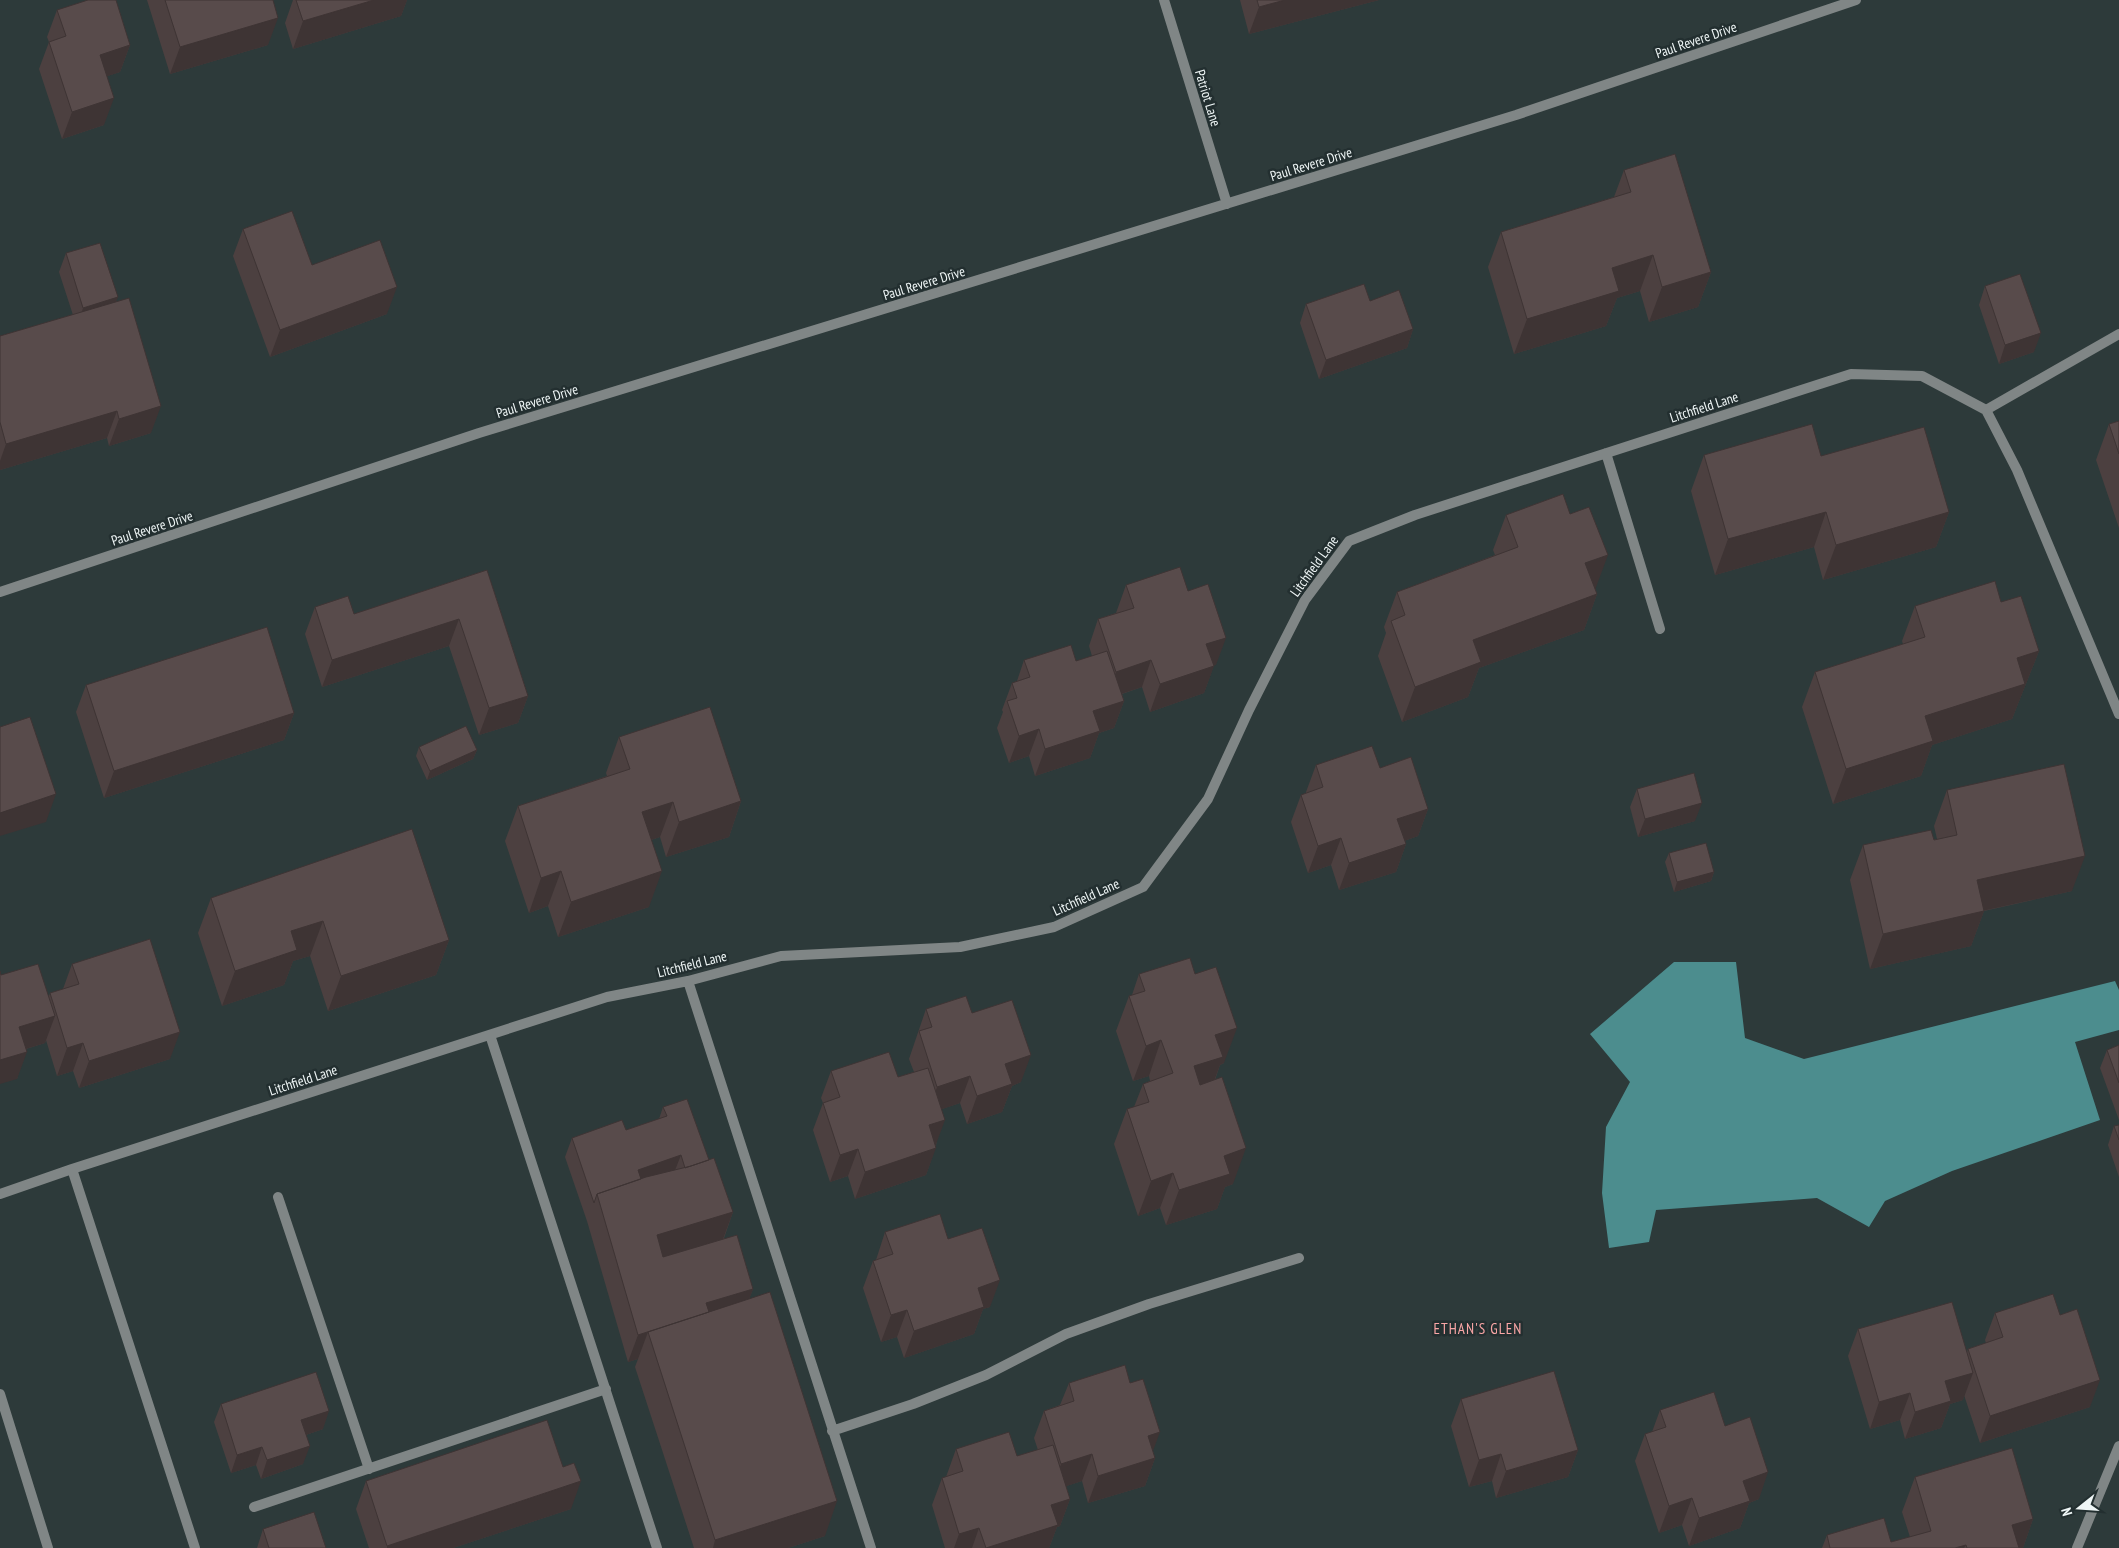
<svg xmlns="http://www.w3.org/2000/svg" width="2119" height="1548" viewBox="0 0 2119 1548" font-family="'PT Sans Narrow',sans-serif">
<style>
.water{fill:#4c8d8e}
.lines{fill:none;stroke-linecap:round;stroke-linejoin:round}
.service{stroke:#808686;stroke-width:10}
.minor{stroke:#808686;stroke-width:10}
.wall{fill:#4c4040}
.shaded-wall{fill:#3e3434}
.building{fill:#584b4b;stroke:#3e3434}
.labels{text-anchor:middle;stroke-width:5;stroke-linejoin:round;paint-order:stroke}
.street-label{font-size:14px;fill:#eff6f6;stroke:#232f30}
.neighbourhood-label{font-size:15px;letter-spacing:1px;fill:#faa6a6;stroke:#232f30}
</style>
<rect width="100%" height="100%" fill="#2d3a3a"/>
<path class="water" d="M 1674,962 L 1736,962 L 1745,1038 L 1804,1059 L 2115,981 L 2119,990 L 2119,1030 L 2075,1042 L 2100,1120 L 1952,1171 L 1885,1201 L 1869,1227 L 1817,1198 L 1656,1210 L 1649,1242 L 1609,1248 L 1602,1193 L 1606,1127 L 1630,1082 L 1590,1034 Z"/>
<g class="lines">
<path class="service" d="M 0,1394 L 48,1548"/>
<path class="minor" d="M 1164,0 L 1227,204
M 1986,410 L 2017,470 L 2119,714
M 1986,410 L 2119,334
M 1606,453 L 1660,629
M 0,592 L 479,433 L 1516,115 L 1856,0
M 688,981 L 871,1548
M 490,1035 L 657,1548
M 72,1169 L 195,1548
M 0,1194 L 72,1169 L 607,997 L 688,981 L 781,956 L 960,947 L 1054,927 L 1143,887 L 1208,799 L 1249,710 L 1305,600 L 1349,541 L 1415,515 L 1851,374 L 1922,376 L 1986,410
M 278,1197 L 369,1469
M 832,1431 L 913,1404 L 986,1375 L 1066,1334 L 1149,1304 L 1299,1258
M 254,1507 L 606,1389
M 2077,1548 L 2119,1446"/>
</g>
<path class="wall" d="M 147,0 L 273,0 L 268,45 L 170,74 Z
M 293,0 L 407,0 L 401,16 L 293,49 L 285,23 Z
M 1240,0 L 1379,0 L 1249,34 Z
M 57,10 L 130,45 L 120,72 L 107,76 L 104,125 L 62,139 L 39,69 L 49,42 L 47,37 Z
M 1624,170 L 1711,272 L 1698,307 L 1649,322 L 1640,291 L 1617,298 L 1606,326 L 1514,354 L 1488,267 L 1501,232 L 1614,197 Z
M 243,229 L 312,265 L 387,314 L 270,357 L 233,256 Z
M 66,253 L 116,302 L 151,433 L 109,446 L 107,438 L 0,470 L 0,336 L 73,315 L 59,272 Z
M 1985,286 L 2034,352 L 1999,364 L 1979,305 Z
M 1370,301 L 1413,329 L 1407,348 L 1319,379 L 1300,323 L 1306,304 Z
M 2119,421 L 2119,528 L 2096,460 L 2109,424 Z
M 1704,455 L 1821,456 L 1949,512 L 1936,547 L 1823,580 L 1814,547 L 1715,575 L 1691,491 Z
M 1506,515 L 1595,590 L 1597,594 L 1584,630 L 1479,668 L 1468,697 L 1402,722 L 1378,656 L 1386,633 L 1384,627 L 1397,592 L 1495,555 L 1493,550 Z
M 487,570 L 528,696 L 518,723 L 479,735 L 449,646 L 322,687 L 305,634 L 315,607 L 354,614 Z
M 1126,585 L 1188,591 L 1216,665 L 1214,665 L 1204,693 L 1150,712 L 1142,687 L 1122,694 L 1124,701 L 1114,728 L 1099,733 L 1090,758 L 1035,776 L 1029,756 L 1009,763 L 997,728 L 1003,712 L 1002,710 L 1012,683 L 1017,681 L 1024,660 L 1076,661 L 1092,656 L 1089,646 L 1098,619 L 1116,613 Z
M 2001,602 L 2039,651 L 2012,719 L 1932,745 L 1921,776 L 1833,804 L 1802,707 L 1815,672 L 1903,644 L 1902,641 L 1915,606 Z
M 86,685 L 294,713 L 284,740 L 104,798 L 76,712 Z
M 619,737 L 741,801 L 729,837 L 666,857 L 660,837 L 651,840 L 649,907 L 558,937 L 548,906 L 529,913 L 505,841 L 518,806 L 607,776 L 606,773 Z
M 419,747 L 477,750 L 473,759 L 427,780 L 416,756 Z
M 1316,765 L 1380,768 L 1428,809 L 1418,836 L 1404,841 L 1406,844 L 1396,872 L 1339,890 L 1331,865 L 1308,873 L 1291,822 L 1301,795 L 1306,793 L 1306,792 Z
M 1637,789 L 1695,821 L 1638,837 L 1630,807 Z
M 1947,790 L 2072,891 L 1984,911 L 1971,946 L 1870,969 L 1850,880 L 1863,845 L 1937,839 L 1934,826 Z
M 1669,853 L 1714,872 L 1711,881 L 1674,892 L 1665,862 Z
M 211,898 L 449,940 L 436,975 L 328,1011 L 310,956 L 293,961 L 284,985 L 222,1006 L 198,933 Z
M 72,964 L 170,1059 L 79,1088 L 73,1071 L 57,1076 L 46,1040 L 45,1043 L 26,1049 L 17,1079 L 1,975 L 49,996 L 50,993 L 63,989 Z
M 1139,974 L 1224,1063 L 1220,1065 L 1215,1080 L 1233,1184 L 1225,1187 L 1217,1209 L 1166,1225 L 1160,1208 L 1138,1216 L 1114,1144 L 1127,1109 L 1134,1107 L 1143,1084 L 1150,1081 L 1149,1076 L 1133,1081 L 1116,1031 L 1129,996 L 1132,995 Z
M 926,1009 L 972,1013 L 1021,1082 L 1012,1086 L 1002,1112 L 967,1124 L 960,1103 L 942,1109 L 936,1146 L 926,1175 L 855,1199 L 848,1176 L 830,1182 L 813,1130 L 823,1103 L 821,1098 L 831,1071 L 898,1077 L 914,1072 L 909,1059 Z
M 2119,1045 L 2119,1120 L 2100,1068 L 2107,1050 Z
M 663,1107 L 709,1160 L 733,1212 L 724,1238 L 753,1289 L 749,1299 L 825,1536 L 788,1548 L 694,1548 L 635,1367 L 638,1359 L 628,1362 L 587,1221 L 565,1157 L 572,1138 L 626,1130 L 659,1119 Z
M 2119,1125 L 2119,1177 L 2108,1145 L 2114,1126 Z
M 885,1232 L 948,1239 L 990,1307 L 983,1309 L 974,1334 L 904,1358 L 897,1337 L 881,1342 L 863,1288 L 873,1261 L 876,1260 Z
M 1995,1313 L 2090,1407 L 1980,1443 L 1964,1395 L 1963,1400 L 1950,1404 L 1941,1428 L 1905,1439 L 1900,1420 L 1870,1429 L 1848,1356 L 1858,1329 L 1967,1352 L 1968,1349 L 1986,1343 L 1985,1340 Z
M 1069,1383 L 1153,1453 L 1155,1458 L 1145,1486 L 1088,1503 L 1082,1481 L 1066,1486 L 1070,1499 L 1060,1526 L 1057,1527 L 1049,1548 L 945,1548 L 932,1505 L 942,1478 L 946,1477 L 956,1449 L 1017,1456 L 1038,1450 L 1034,1438 L 1044,1411 L 1060,1405 Z
M 1461,1399 L 1578,1450 L 1568,1477 L 1496,1498 L 1492,1481 L 1469,1487 L 1451,1426 Z
M 221,1404 L 323,1429 L 306,1435 L 303,1464 L 261,1479 L 256,1465 L 231,1473 L 214,1422 Z
M 1660,1410 L 1725,1426 L 1759,1499 L 1749,1503 L 1740,1528 L 1689,1546 L 1682,1525 L 1659,1533 L 1635,1461 L 1645,1434 L 1652,1432 Z
M 563,1467 L 571,1509 L 453,1548 L 369,1548 L 356,1509 L 366,1481 Z
M 1915,1477 L 2033,1519 L 2023,1548 L 1822,1548 L 1827,1535 L 1891,1542 L 1910,1537 L 1902,1512 Z
M 263,1529 L 326,1548 L 257,1548 Z"/>
<path class="shaded-wall" d="M 374,0 L 407,0 L 401,16 L 293,49 L 303,21 Z
M 1285,0 L 1379,0 L 1249,34 L 1259,7 Z
M 278,18 L 268,45 L 170,74 L 180,47 Z
M 130,45 L 120,72 L 90,82 L 100,55 Z
M 114,98 L 104,125 L 62,139 L 72,112 Z
M 1653,255 L 1640,291 L 1617,298 L 1606,326 L 1514,354 L 1527,319 L 1612,268 Z
M 1711,272 L 1698,307 L 1649,322 L 1662,287 Z
M 397,287 L 387,314 L 270,357 L 280,330 Z
M 118,297 L 111,315 L 77,327 L 83,308 Z
M 1413,329 L 1407,348 L 1319,379 L 1326,360 Z
M 2041,333 L 2034,352 L 1999,364 L 2005,345 Z
M 161,406 L 151,433 L 109,446 L 119,419 Z
M 117,411 L 107,438 L 0,470 L 0,461 L 6,444 Z
M 1826,512 L 1814,547 L 1715,575 L 1728,539 Z
M 1949,512 L 1936,547 L 1823,580 L 1836,545 Z
M 1608,555 L 1595,590 L 1585,563 Z
M 1597,594 L 1584,630 L 1479,668 L 1468,697 L 1402,722 L 1415,687 L 1473,640 Z
M 459,619 L 449,646 L 322,687 L 332,660 Z
M 1226,638 L 1216,665 L 1197,671 L 1206,644 Z
M 2039,651 L 2012,719 L 1932,745 L 1921,776 L 1833,804 L 1846,769 L 1925,716 L 2017,658 Z
M 1151,660 L 1142,687 L 1106,699 L 1116,672 Z
M 1214,666 L 1204,693 L 1150,712 L 1160,684 Z
M 528,696 L 518,723 L 479,735 L 489,708 Z
M 1124,701 L 1114,728 L 1099,733 L 1090,758 L 1035,776 L 1045,749 L 1093,711 Z
M 294,713 L 284,740 L 104,798 L 114,771 Z
M 1039,729 L 1029,756 L 1009,763 L 1019,736 Z
M 477,750 L 473,759 L 427,780 L 430,771 Z
M 56,794 L 46,822 L 0,836 L 0,813 Z
M 741,801 L 729,837 L 666,857 L 679,822 Z
M 673,802 L 660,837 L 630,847 L 642,812 Z
M 1702,803 L 1695,821 L 1638,837 L 1645,819 Z
M 1428,809 L 1418,836 L 1387,847 L 1397,819 Z
M 1341,838 L 1331,865 L 1308,873 L 1318,846 Z
M 1406,844 L 1396,872 L 1339,890 L 1349,863 Z
M 2085,856 L 2072,891 L 1964,915 L 1977,880 Z
M 561,871 L 548,906 L 529,913 L 541,878 Z
M 662,871 L 649,907 L 558,937 L 571,902 Z
M 1714,872 L 1711,881 L 1674,892 L 1677,882 Z
M 1984,911 L 1971,946 L 1870,969 L 1883,934 Z
M 323,921 L 310,956 L 293,961 L 284,985 L 222,1006 L 235,971 L 291,931 Z
M 449,940 L 436,975 L 328,1011 L 341,976 Z
M 55,1016 L 45,1043 L 9,1054 L 19,1027 Z
M 1237,1028 L 1224,1063 L 1220,1065 L 1210,1092 L 1181,1102 L 1194,1066 L 1215,1035 Z
M 180,1032 L 170,1059 L 79,1088 L 89,1061 Z
M 1161,1040 L 1149,1076 L 1133,1081 L 1146,1046 Z
M 83,1043 L 73,1071 L 57,1076 L 67,1048 Z
M 27,1052 L 17,1079 L 0,1084 L 0,1060 Z
M 1031,1055 L 1021,1082 L 1012,1086 L 1002,1112 L 967,1124 L 977,1096 L 1005,1064 Z
M 970,1076 L 960,1103 L 928,1114 L 937,1087 Z
M 945,1120 L 935,1147 L 929,1125 Z
M 936,1148 L 926,1175 L 855,1199 L 865,1172 Z
M 1246,1148 L 1233,1184 L 1225,1187 L 1217,1209 L 1166,1225 L 1179,1190 L 1224,1156 Z
M 858,1149 L 848,1176 L 830,1182 L 840,1155 Z
M 681,1155 L 674,1173 L 631,1189 L 638,1170 Z
M 1173,1173 L 1160,1208 L 1138,1216 L 1151,1181 Z
M 733,1212 L 723,1239 L 647,1262 L 657,1235 Z
M 1000,1280 L 990,1307 L 983,1309 L 974,1334 L 904,1358 L 914,1331 L 978,1288 Z
M 753,1289 L 743,1316 L 648,1332 L 706,1303 Z
M 907,1310 L 897,1337 L 881,1342 L 891,1315 Z
M 648,1332 L 638,1359 L 628,1362 L 638,1335 Z
M 1973,1373 L 1963,1400 L 1950,1404 L 1941,1428 L 1905,1439 L 1915,1412 L 1945,1381 Z
M 2100,1380 L 2090,1407 L 1980,1443 L 1990,1416 Z
M 1910,1393 L 1900,1420 L 1870,1429 L 1879,1402 Z
M 329,1411 L 323,1429 L 294,1439 L 301,1420 Z
M 1160,1432 L 1150,1459 L 1148,1436 Z
M 310,1446 L 303,1464 L 261,1479 L 267,1460 Z
M 262,1447 L 256,1465 L 231,1473 L 237,1455 Z
M 1578,1450 L 1568,1477 L 1496,1498 L 1506,1471 Z
M 1092,1454 L 1082,1481 L 1052,1491 L 1061,1464 Z
M 1501,1454 L 1492,1481 L 1469,1487 L 1479,1460 Z
M 1155,1458 L 1145,1486 L 1088,1503 L 1098,1476 Z
M 1768,1472 L 1759,1499 L 1749,1503 L 1740,1528 L 1689,1546 L 1699,1518 L 1743,1481 Z
M 581,1481 L 571,1509 L 453,1548 L 387,1548 L 387,1546 Z
M 1692,1498 L 1682,1525 L 1659,1533 L 1669,1506 Z
M 1070,1499 L 1060,1526 L 1057,1527 L 1049,1548 L 986,1548 L 1051,1505 Z
M 837,1501 L 825,1536 L 788,1548 L 713,1548 L 715,1540 Z
M 2033,1519 L 2023,1548 L 2004,1548 L 2012,1525 Z
M 979,1528 L 972,1548 L 954,1548 L 959,1534 Z
M 1966,1545 L 1964,1548 L 1955,1548 Z"/>
<path class="building" d="M 88,0 L 116,0 L 130,45 L 100,55 L 114,98 L 72,112 L 49,42 L 66,36 L 57,10 Z
M 165,0 L 273,0 L 278,18 L 180,47 Z
M 296,0 L 374,0 L 303,21 Z
M 1257,0 L 1285,0 L 1259,7 Z
M 1675,154 L 1711,272 L 1662,287 L 1653,255 L 1612,268 L 1619,291 L 1527,319 L 1501,232 L 1631,192 L 1624,170 Z
M 292,211 L 312,265 L 380,240 L 397,287 L 280,330 L 243,229 Z
M 100,243 L 118,297 L 83,308 L 66,253 Z
M 2020,274 L 2041,333 L 2005,345 L 1985,286 Z
M 1364,284 L 1370,301 L 1399,290 L 1413,329 L 1326,360 L 1306,304 Z
M 129,298 L 161,406 L 119,419 L 117,411 L 6,444 L 0,422 L 0,336 Z
M 2119,421 L 2119,454 L 2109,424 Z
M 1812,424 L 1821,456 L 1924,427 L 1949,512 L 1836,545 L 1826,512 L 1728,539 L 1704,455 Z
M 1563,494 L 1570,514 L 1589,507 L 1608,555 L 1585,563 L 1597,594 L 1473,640 L 1481,662 L 1415,687 L 1391,621 L 1405,615 L 1397,592 L 1518,547 L 1506,515 Z
M 1180,567 L 1188,591 L 1208,584 L 1226,638 L 1206,644 L 1214,666 L 1160,684 L 1151,660 L 1116,672 L 1098,619 L 1134,608 L 1126,585 Z
M 487,570 L 528,696 L 489,708 L 459,619 L 332,660 L 315,607 L 348,596 L 354,614 Z
M 1995,581 L 2001,602 L 2021,596 L 2039,651 L 2017,658 L 2025,684 L 1925,716 L 1933,741 L 1846,769 L 1815,672 L 1925,637 L 1915,606 Z
M 267,627 L 294,713 L 114,771 L 86,685 Z
M 1071,645 L 1076,661 L 1107,651 L 1124,701 L 1093,711 L 1100,731 L 1045,749 L 1039,729 L 1019,736 L 1007,701 L 1017,698 L 1012,683 L 1030,677 L 1024,660 Z
M 710,707 L 741,801 L 679,822 L 673,802 L 642,812 L 662,871 L 571,902 L 561,871 L 541,878 L 518,806 L 630,769 L 619,737 Z
M 30,717 L 56,794 L 0,813 L 0,727 Z
M 466,726 L 477,750 L 430,771 L 419,747 Z
M 1372,746 L 1380,768 L 1411,757 L 1428,809 L 1397,819 L 1406,844 L 1349,863 L 1341,838 L 1318,846 L 1301,795 L 1323,787 L 1316,765 Z
M 2064,764 L 2085,856 L 1977,880 L 1984,911 L 1883,934 L 1863,845 L 1931,830 L 1934,840 L 1957,835 L 1947,790 Z
M 1694,773 L 1702,803 L 1645,819 L 1637,789 Z
M 412,829 L 449,940 L 341,976 L 323,921 L 291,931 L 297,950 L 235,971 L 211,898 Z
M 1706,843 L 1714,872 L 1677,882 L 1669,853 Z
M 150,939 L 180,1032 L 89,1061 L 83,1043 L 67,1048 L 50,993 L 79,984 L 72,964 Z
M 1190,958 L 1195,974 L 1216,967 L 1237,1028 L 1215,1035 L 1223,1057 L 1194,1066 L 1200,1085 L 1222,1077 L 1246,1148 L 1224,1156 L 1230,1174 L 1179,1190 L 1173,1173 L 1151,1181 L 1127,1109 L 1149,1102 L 1143,1084 L 1173,1073 L 1161,1040 L 1146,1046 L 1129,996 L 1145,991 L 1139,974 Z
M 38,964 L 55,1016 L 19,1027 L 27,1052 L 0,1060 L 0,971 L 1,975 Z
M 966,996 L 972,1013 L 1012,1000 L 1031,1055 L 1005,1064 L 1012,1084 L 977,1096 L 970,1076 L 937,1087 L 919,1031 L 932,1027 L 926,1009 Z
M 2119,1045 L 2119,1083 L 2107,1050 Z
M 889,1052 L 898,1077 L 928,1068 L 945,1120 L 929,1125 L 936,1148 L 865,1172 L 858,1149 L 840,1155 L 823,1103 L 840,1097 L 831,1071 Z
M 687,1099 L 709,1160 L 685,1168 L 681,1155 L 638,1170 L 641,1179 L 597,1194 L 594,1203 L 572,1138 L 622,1120 L 626,1130 L 667,1116 L 663,1107 Z
M 2119,1125 L 2119,1140 L 2114,1126 Z
M 714,1158 L 733,1212 L 657,1235 L 663,1257 L 737,1235 L 753,1289 L 706,1303 L 709,1312 L 638,1335 L 597,1194 L 646,1177 L 691,1166 Z
M 940,1214 L 948,1239 L 982,1228 L 1000,1280 L 978,1288 L 984,1307 L 914,1331 L 907,1310 L 891,1315 L 873,1261 L 893,1254 L 885,1232 Z
M 770,1292 L 837,1501 L 715,1540 L 648,1332 Z
M 2053,1294 L 2060,1315 L 2077,1309 L 2100,1380 L 1990,1416 L 1968,1349 L 2003,1337 L 1995,1313 Z
M 1952,1302 L 1973,1373 L 1945,1381 L 1951,1401 L 1915,1412 L 1910,1393 L 1879,1402 L 1858,1329 Z
M 1125,1365 L 1130,1383 L 1143,1379 L 1160,1432 L 1148,1436 L 1155,1458 L 1098,1476 L 1092,1454 L 1061,1464 L 1044,1411 L 1074,1401 L 1069,1383 Z
M 1554,1371 L 1578,1450 L 1506,1471 L 1501,1454 L 1479,1460 L 1461,1399 Z
M 316,1372 L 329,1411 L 301,1420 L 310,1446 L 267,1460 L 262,1447 L 237,1455 L 221,1404 Z
M 1714,1392 L 1725,1426 L 1750,1417 L 1768,1472 L 1743,1481 L 1750,1501 L 1699,1518 L 1692,1498 L 1669,1506 L 1645,1434 L 1666,1427 L 1660,1410 Z
M 547,1420 L 563,1467 L 574,1463 L 581,1481 L 387,1546 L 366,1481 Z
M 1009,1432 L 1017,1456 L 1053,1445 L 1070,1499 L 1051,1505 L 1058,1525 L 986,1548 L 979,1528 L 959,1534 L 942,1478 L 963,1471 L 956,1449 Z
M 2012,1448 L 2033,1519 L 2012,1525 L 2019,1548 L 1967,1548 L 1966,1545 L 1955,1548 L 1830,1548 L 1827,1535 L 1884,1518 L 1891,1542 L 1931,1531 L 1915,1477 Z
M 314,1512 L 326,1548 L 269,1548 L 263,1529 Z"/>
<g class="labels">
<g class="street-label">
<text transform="translate(1696 40) rotate(-19)" y="5">Paul Revere Drive</text>
<text transform="translate(1208 98) rotate(73)" y="5">Patriot Lane</text>
<text transform="translate(1311 164) rotate(-17)" y="5">Paul Revere Drive</text>
<text transform="translate(924 283) rotate(-17)" y="5">Paul Revere Drive</text>
<text transform="translate(537 401) rotate(-17)" y="5">Paul Revere Drive</text>
<text transform="translate(1704 407) rotate(-18)" y="5">Litchfield Lane</text>
<text transform="translate(152 528) rotate(-18)" y="5">Paul Revere Drive</text>
<text transform="translate(1314 566) rotate(-54)" y="5">Litchfield Lane</text>
<text transform="translate(1086 897) rotate(-24)" y="5">Litchfield Lane</text>
<text transform="translate(692 964) rotate(-14)" y="5">Litchfield Lane</text>
<text transform="translate(303 1080) rotate(-18)" y="5">Litchfield Lane</text>
</g>
<g class="neighbourhood-label">
<text x="1478" y="1334">ETHAN'S GLEN</text>
</g>
</g>
<g transform="translate(2079 1508) rotate(253)" stroke="#232f30" stroke-width="4" paint-order="stroke">
<path d="M0-4L9 19L0 12L-9 19Z" fill="#eff6f6"/>
<text y="-8" font-size="14" font-weight="bold" text-anchor="middle" fill="#eff6f6">N</text>
</g>
</svg>
